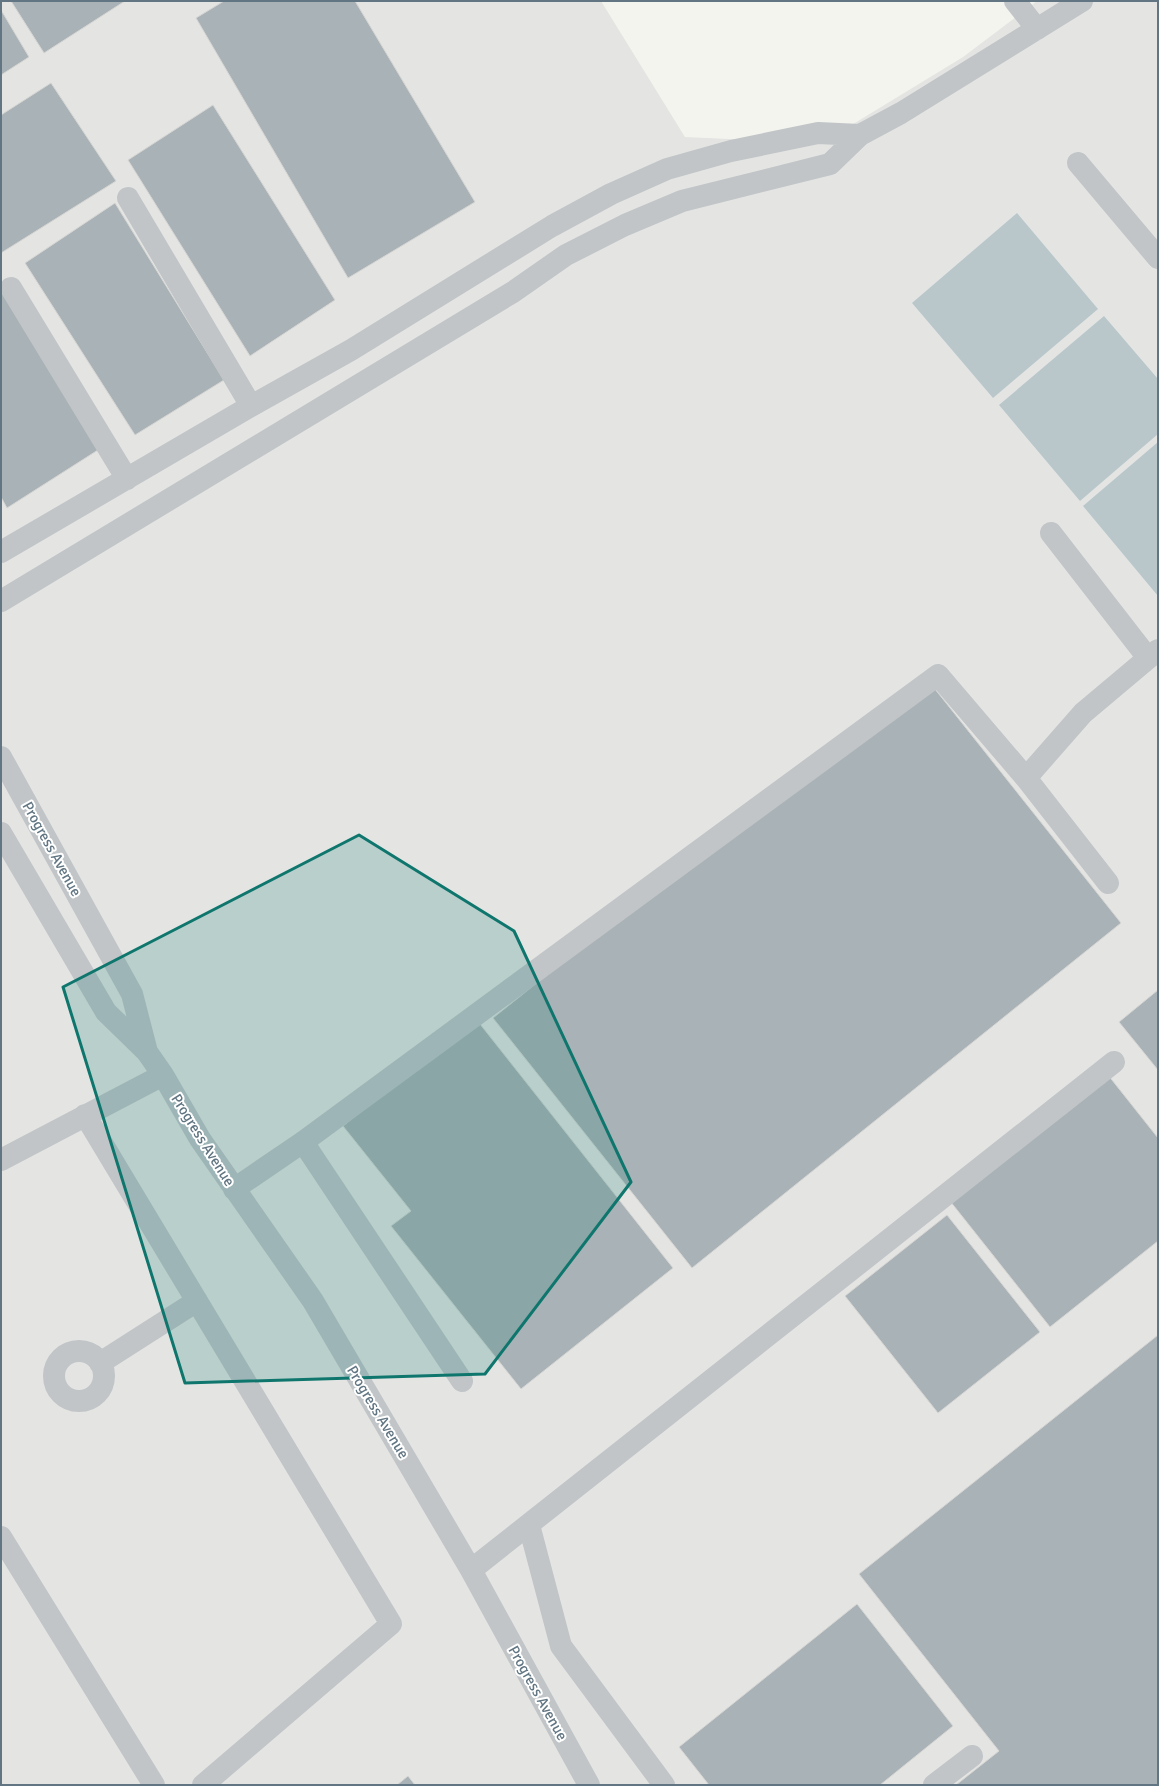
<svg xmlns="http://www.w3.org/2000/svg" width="1159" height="1786" viewBox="0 0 1159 1786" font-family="Signika,sans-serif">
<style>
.built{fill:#e4e5e3}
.water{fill:#b9c7cb}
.building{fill:#a9b2b6;stroke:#d5d5d2}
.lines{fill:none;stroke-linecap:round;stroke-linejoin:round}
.minor{stroke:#c1c5c8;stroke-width:22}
.marked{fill:#0f766e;fill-opacity:0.2;stroke:#0f766e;stroke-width:3;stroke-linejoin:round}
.labels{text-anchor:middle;stroke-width:4;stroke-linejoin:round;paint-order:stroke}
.street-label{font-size:15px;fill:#617582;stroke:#fff}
</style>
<rect width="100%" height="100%" fill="#f4f4ef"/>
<path class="built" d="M 1,1 L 601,1 L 685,137 L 822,143 L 963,57 L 1037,1 L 1158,1 L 1158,1785 L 1,1785 Z"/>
<path class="water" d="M 1017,213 L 1098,309 L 993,398 L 912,303 Z
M 1104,316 L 1158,379 L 1158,434 L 1080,501 L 999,405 Z
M 1158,442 L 1158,596 L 1083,506 Z"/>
<path class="building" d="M 11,1 L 125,1 L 44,53 Z
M 224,1 L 355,1 L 475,202 L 348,278 L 196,18 Z
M 1,10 L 29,57 L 1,75 Z
M 51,83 L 116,181 L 1,253 L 1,115 Z
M 213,105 L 335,300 L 250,356 L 128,160 Z
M 115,203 L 224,380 L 135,435 L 25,263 Z
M 1,288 L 98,450 L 7,508 L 1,497 Z
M 923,674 L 1121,923 L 692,1268 L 493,1018 Z
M 1158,990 L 1158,1070 L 1119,1022 Z
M 476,1019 L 673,1268 L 521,1389 L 391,1226 L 411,1211 L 343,1126 Z
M 1108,1075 L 1158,1138 L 1158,1241 L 1050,1327 L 950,1201 Z
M 947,1215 L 1040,1332 L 938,1413 L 845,1296 Z
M 1158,1335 L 1158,1785 L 956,1785 L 999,1751 L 859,1574 Z
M 857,1604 L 953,1726 L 880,1785 L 709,1785 L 679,1747 Z
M 408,1776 L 415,1785 L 397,1785 Z"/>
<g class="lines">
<path class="minor" d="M 1015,1 L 1037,29
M 1078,163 L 1158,258
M 128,198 L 251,406
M 11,288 L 127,479
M 1051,533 L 1148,658
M 1,552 L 251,406 L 351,350 L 552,226 L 611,194 L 667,169 L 731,151 L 818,133 L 860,135
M 1,601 L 513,292 L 566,255 L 625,225 L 682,201 L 830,164 L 860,135 L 901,113 L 1082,1
M 1,757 L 132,994 L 147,1052
M 1026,778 L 1083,713 L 1158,650
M 1,833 L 106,1012 L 147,1052 L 163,1075 L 200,1139 L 313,1301 L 471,1570 L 589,1785
M 85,1115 L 391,1624 L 203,1785
M 303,1142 L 462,1381
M 1,1160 L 163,1075
M 234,1189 L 303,1142 L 938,675 L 1026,778 L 1108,883
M54 1376a25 25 0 1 1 50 0a25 25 0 1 1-50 0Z
M 100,1363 L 197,1301
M 529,1525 L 561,1646 L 664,1785
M 1,1537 L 154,1785
M 471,1570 L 1114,1062
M 934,1785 L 972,1756"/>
</g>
<path class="marked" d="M 359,835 L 514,931 L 631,1182 L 485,1374 L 185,1383 L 63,987 Z"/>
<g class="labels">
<g class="street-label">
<text transform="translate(52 849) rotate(61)" y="5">Progress Avenue</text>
<text transform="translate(203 1140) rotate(58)" y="5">Progress Avenue</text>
<text transform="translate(378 1412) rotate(59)" y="5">Progress Avenue</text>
<text transform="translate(538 1693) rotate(61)" y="5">Progress Avenue</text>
</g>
</g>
<rect width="1159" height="1786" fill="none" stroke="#617582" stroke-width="4"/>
</svg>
